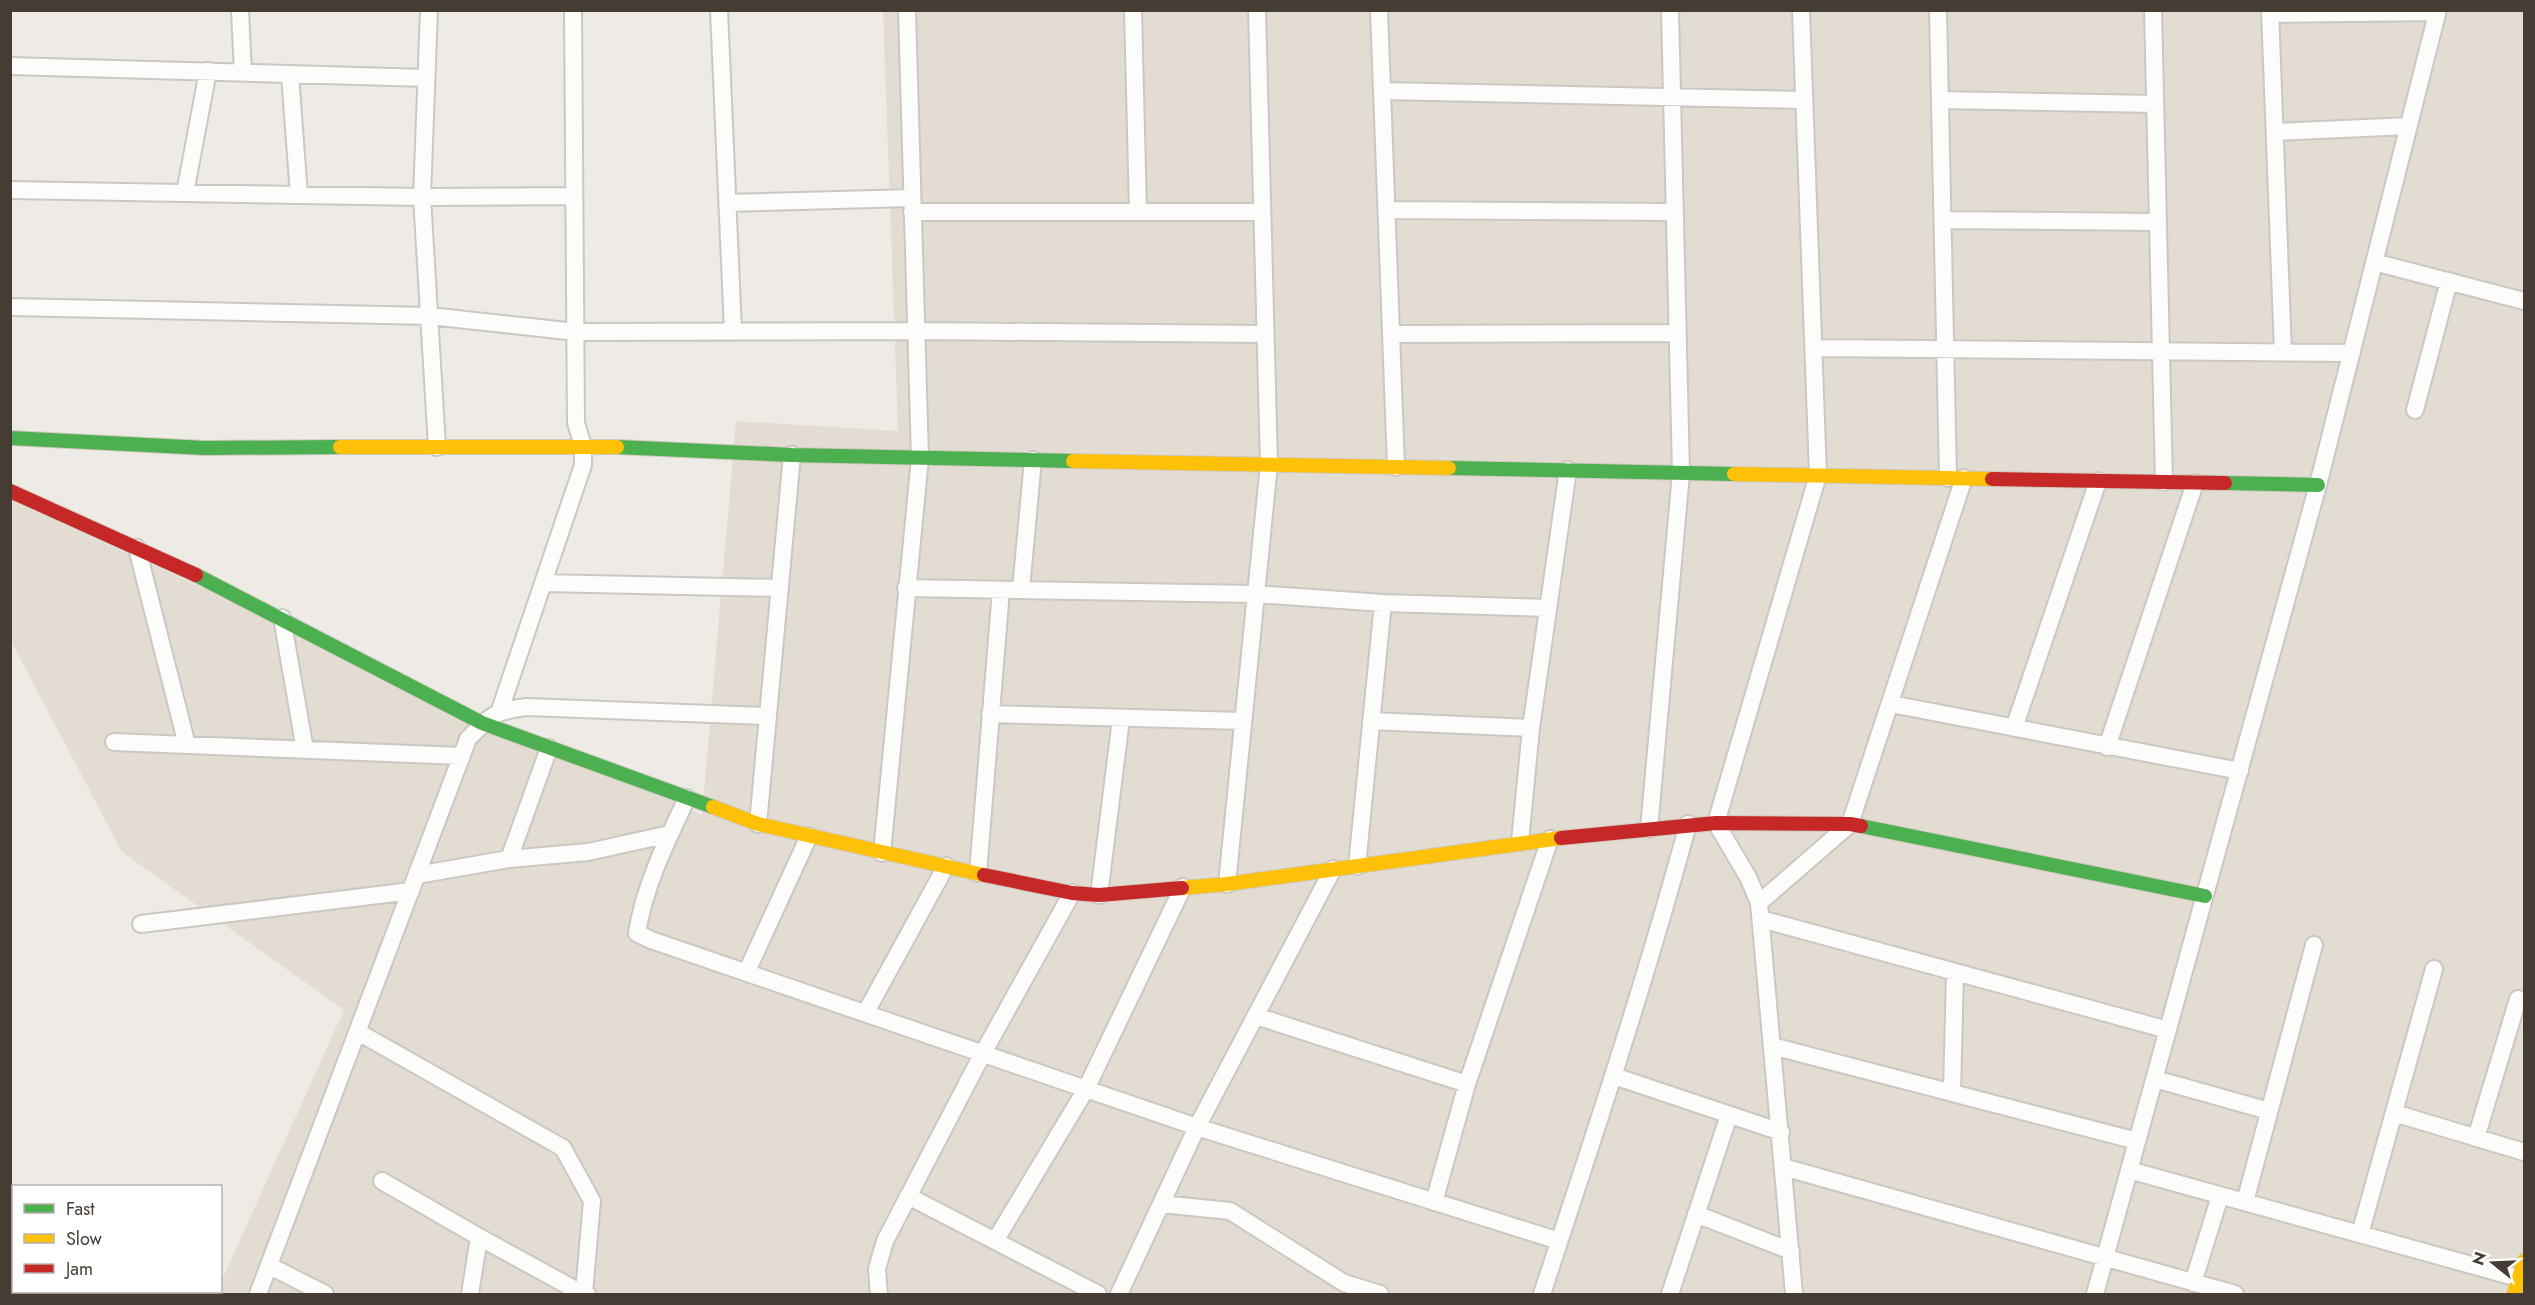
<svg xmlns="http://www.w3.org/2000/svg" width="2535" height="1305" viewBox="0 0 2535 1305" font-family="Jost,sans-serif">
<style>
.residential{fill:#e3dcd3}
.lines{fill:none;stroke-linecap:round;stroke-linejoin:round}
.street-casing{stroke:#cbc7c3;stroke-width:20}
.fast-casing{stroke:#d0c9be;stroke-width:16}
.slow-casing{stroke:#d0c9be;stroke-width:16}
.jam-casing{stroke:#d0c9be;stroke-width:16}
.street{stroke:#fcfcfb;stroke-width:16}
.fast{stroke:#4caf50;stroke-width:14}
.slow{stroke:#ffc107;stroke-width:14}
.jam{stroke:#c62828;stroke-width:14}
</style>
<rect width="100%" height="100%" fill="#eeebe6"/>
<path class="residential" d="M 883,11 L 2524,11 L 2524,1294 L 215,1294 L 216,1292 L 220,1292 L 221,1282 L 344,1010 L 122,852 L 11,641 L 10,500 L 702,815 L 736,421 L 898,431 Z"/>
<g class="lines">
<defs>
<path id="street" d="M 240,10 L 243,73
M 429,10 L 422,197 L 437,447
M 719,10 L 733,331
M 1133,10 L 1138,212
M 1379,10 L 1396,467
M 1938,10 L 1948,478
M 2153,10 L 2164,482
M 2270,10 L 2283,352
M 2270,14 L 2437,12
M 10,66 L 426,78
M 290,75 L 299,195
M 1382,91 L 1804,100
M 1940,100 L 2155,104
M 2275,132 L 2409,126
M 10,190 L 422,197 L 574,196
M 185,193 L 208,71
M 728,203 L 912,198
M 1387,210 L 1674,212
M 912,212 L 1262,212
M 1943,220 L 2158,222
M 2374,262 L 2524,301
M 10,307 L 430,316 L 576,332 L 916,331 L 1265,334
M 1392,334 L 1676,333
M 1814,348 L 2352,353
M 2415,410 L 2449,281
M 137,548 L 187,745
M 543,583 L 780,588
M 906,588 L 1255,594 L 1383,603 L 1547,608
M 1021,589 L 1033,460
M 282,618 L 305,750
M 1891,704 L 2240,771
M 500,710 L 583,465 L 583,446 L 576,423 L 573,10
M 990,714 L 1243,721
M 1371,721 L 1531,728
M 2014,728 L 2098,481
M 114,742 L 462,756
M 2107,747 L 2195,483
M 687,798 C 667,840 644,887 637,933 L 651,940 L 1197,1127 L 1559,1241
M 758,824 L 792,455
M 1649,829 L 1681,473 L 1670,10
M 1520,842 L 1531,728 L 1568,470
M 882,853 L 920,458 L 907,10
M 509,859 L 549,748
M 1357,866 L 1383,603
M 978,873 L 1001,590
M 417,875 L 509,859 L 588,852 L 670,834
M 1227,884 L 1269,464 L 1257,10
M 1099,895 L 1121,719
M 1759,903 L 1850,824 L 1964,478
M 1761,919 L 2168,1030
M 141,924 L 411,891
M 747,971 L 809,836
M 866,1012 L 946,866
M 1256,1016 L 1467,1084
M 358,1032 L 563,1148 L 592,1201 L 584,1293 L 587,1294
M 1772,1046 L 2137,1141
M 1614,1076 L 1781,1132
M 2155,1079 L 2269,1111
M 1952,1093 L 1955,972
M 2394,1113 L 2524,1152
M 2476,1138 L 2518,999
M 1783,1167 L 2235,1294
M 2129,1170 L 2518,1278
M 382,1181 L 479,1237 L 470,1294
M 908,1196 L 1098,1294
M 1434,1202 L 1467,1084 L 1550,839
M 2245,1202 L 2314,945
M 1161,1204 L 1230,1211 L 1344,1283 L 1380,1294
M 1696,1214 L 1791,1251
M 2360,1234 L 2434,969
M 479,1237 L 583,1294
M 995,1241 L 1086,1089 L 1183,887
M 270,1266 L 325,1294
M 2193,1283 L 2220,1196
M 258,1294 L 468,739 C 491,715 494,711 527,707 L 767,716
M 879,1294 L 877,1269 L 885,1241 L 983,1053 L 1072,893
M 1119,1294 L 1197,1127 L 1333,869
M 1542,1294 C 1593,1139 1645,983 1688,824
M 1670,1294 L 1729,1115
M 1794,1294 L 1759,903 L 1748,877 L 1716,823 L 1818,475 L 1801,10
M 2095,1294 L 2318,485 L 2438,10"/>
<path id="fast" d="M 10,438 L 205,448 L 340,447
M 617,447 L 792,455 L 1073,461
M 1449,468 L 1734,474
M 2225,483 L 2318,485
M 196,575 L 482,723 L 713,807
M 1861,826 L 2205,896"/>
<path id="slow" d="M 340,447 L 617,447
M 1073,461 L 1449,468
M 1734,474 L 1992,479
M 713,807 L 758,824 L 984,875
M 1182,888 L 1227,884 L 1561,838
M 2514,1294 L 2524,1261"/>
<path id="jam" d="M 1992,479 L 2225,483
M 10,491 L 196,575
M 1561,838 L 1716,823 L 1850,824 L 1861,826
M 984,875 L 1072,893 L 1099,895 L 1182,888"/>
</defs>
<use href="#street" class="street-casing"/>
<use href="#fast" class="fast-casing"/>
<use href="#slow" class="slow-casing"/>
<use href="#jam" class="jam-casing"/>
<use href="#street" class="street"/>
<use href="#fast" class="fast"/>
<use href="#slow" class="slow"/>
<use href="#jam" class="jam"/>
</g>
<rect width="2535" height="1305" fill="none" stroke="#453c33" stroke-width="24"/>
<rect x="12" y="1185" width="210" height="108" fill="#ffffff" stroke="#b5b1ad" stroke-width="1.5"/>
<rect x="24" y="1204" width="30" height="9" fill="#4caf50" stroke="#b5b1ad" stroke-width="1.5"/>
<text x="66" y="1215" font-size="18" fill="#453c33">Fast</text>
<rect x="24" y="1234" width="30" height="9" fill="#ffc107" stroke="#b5b1ad" stroke-width="1.5"/>
<text x="66" y="1245" font-size="18" fill="#453c33">Slow</text>
<rect x="24" y="1264" width="30" height="9" fill="#c62828" stroke="#b5b1ad" stroke-width="1.5"/>
<text x="66" y="1275" font-size="18" fill="#453c33">Jam</text>
<g transform="translate(2493 1263) rotate(288)" stroke="#ffffff" stroke-width="4.5" paint-order="stroke">
<path d="M0-4.5L10 22L0 15L-10 22Z" fill="#453c33"/>
<text y="-9" font-size="16" font-weight="bold" text-anchor="middle" fill="#453c33">N</text>
</g>
</svg>
